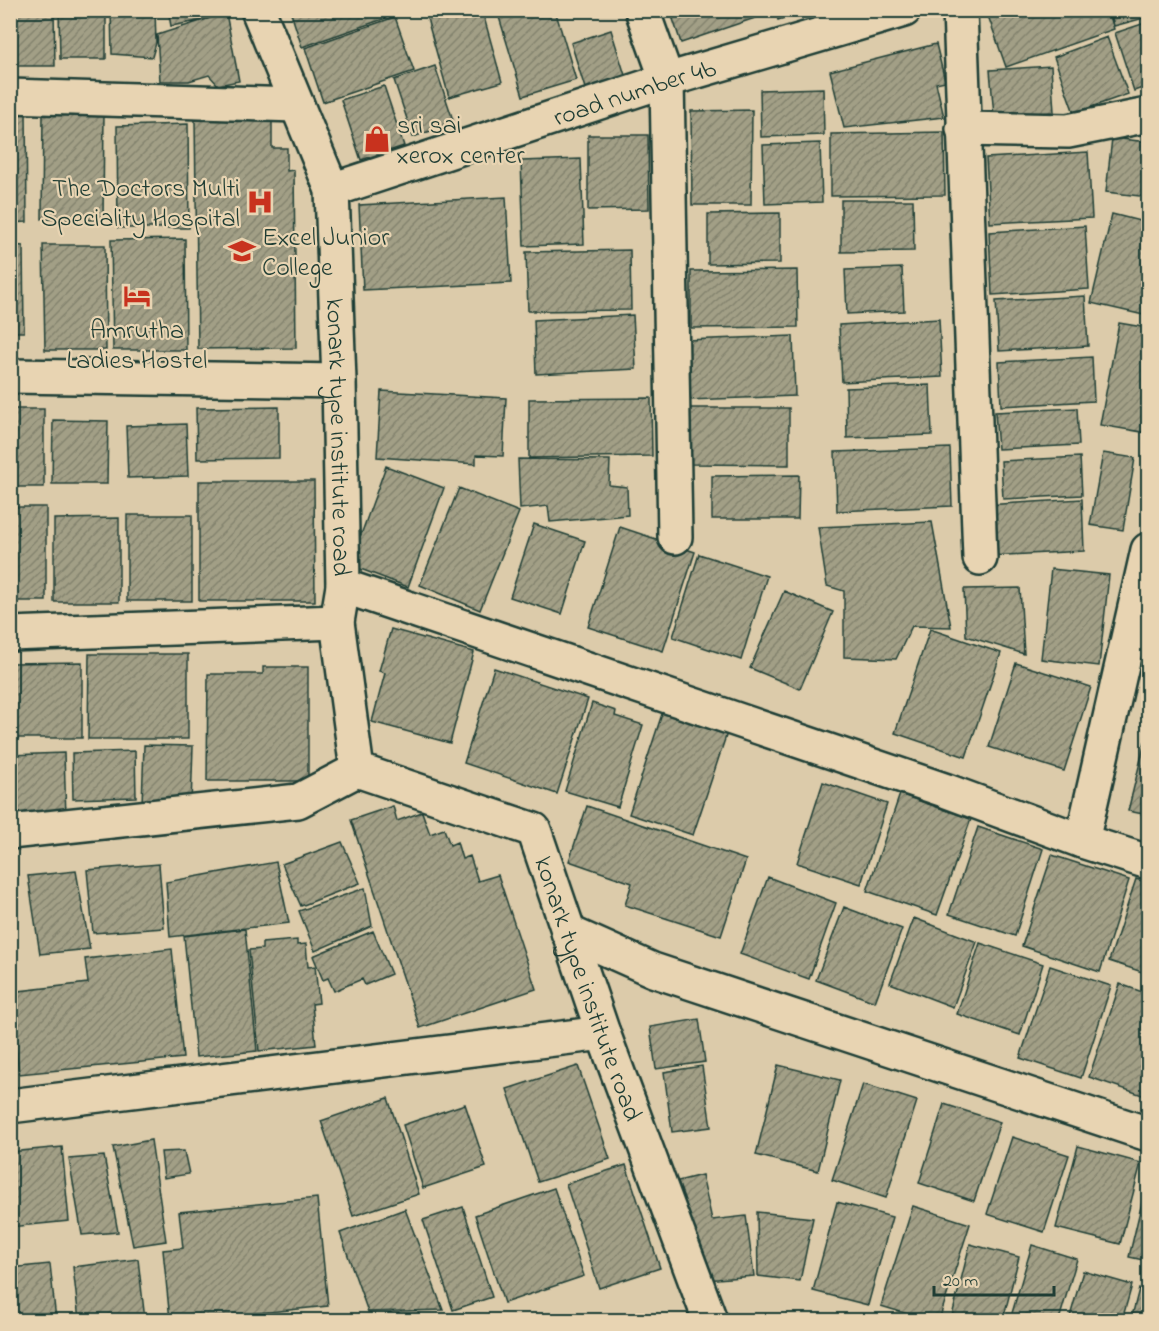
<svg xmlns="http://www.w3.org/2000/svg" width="1159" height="1331" viewBox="0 0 1159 1331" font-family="'Indie Flower',sans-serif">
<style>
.building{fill:url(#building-hatch);stroke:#1f3d34;stroke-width:1.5}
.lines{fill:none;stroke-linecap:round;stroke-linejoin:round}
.minor-casing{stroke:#1f3d34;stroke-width:38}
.minor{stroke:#e8d4b2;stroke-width:33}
.labels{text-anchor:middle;stroke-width:4.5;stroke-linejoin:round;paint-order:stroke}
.street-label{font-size:26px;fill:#1f3d34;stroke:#e8d4b2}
.poi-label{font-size:26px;fill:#1f3d34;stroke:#e8d4b2;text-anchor:start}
</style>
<defs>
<pattern id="building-hatch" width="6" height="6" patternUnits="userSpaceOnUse" patternTransform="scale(1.5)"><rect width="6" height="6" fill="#a29f86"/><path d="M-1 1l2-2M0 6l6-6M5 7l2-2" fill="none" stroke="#83836e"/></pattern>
</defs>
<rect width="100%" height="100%" fill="#dccbaa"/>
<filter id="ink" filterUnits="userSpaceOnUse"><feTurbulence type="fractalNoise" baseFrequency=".0167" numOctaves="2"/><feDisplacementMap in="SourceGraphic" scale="12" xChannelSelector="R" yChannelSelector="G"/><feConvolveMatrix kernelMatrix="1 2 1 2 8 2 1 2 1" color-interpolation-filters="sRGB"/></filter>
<g filter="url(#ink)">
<path class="building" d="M 10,10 L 54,10 L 55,66 L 10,66 Z
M 59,10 L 106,10 L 106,59 L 60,59 Z
M 111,10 L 155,10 L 156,43 L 152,57 L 112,54 Z
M 168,10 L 207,10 L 208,19 L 171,26 Z
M 290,10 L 391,10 L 392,16 L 302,47 Z
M 443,10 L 482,10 L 502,82 L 449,97 L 426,15 Z
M 521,10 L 555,10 L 576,80 L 523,96 L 499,17 Z
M 670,10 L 756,10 L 758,17 L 681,43 Z
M 775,10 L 807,10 L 778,20 Z
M 986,10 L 1108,10 L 1114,29 L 1006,67 Z
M 1110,10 L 1148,10 L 1148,17 L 1114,26 Z
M 226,13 L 239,81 L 218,85 L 209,75 L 189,81 L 160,81 L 157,35 Z
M 395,17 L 414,71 L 323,102 L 305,48 Z
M 1148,22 L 1148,86 L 1134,91 L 1115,33 Z
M 611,30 L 628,85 L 588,98 L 571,43 Z
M 1107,37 L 1128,94 L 1074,113 L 1054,57 Z
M 936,44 L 945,81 L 936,83 L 944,117 L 844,128 L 830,71 Z
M 435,66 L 454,123 L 413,137 L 394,80 Z
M 1051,66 L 1054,112 L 994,116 L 990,70 Z
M 384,86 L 404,146 L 361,160 L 341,100 Z
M 823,88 L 824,135 L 761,137 L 760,90 Z
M 10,110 L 26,110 L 27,222 L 10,223 Z
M 43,110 L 104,111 L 103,220 L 42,219 Z
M 752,110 L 751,205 L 692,205 L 691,111 Z
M 272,119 L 272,148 L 287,148 L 287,171 L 294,170 L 296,348 L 198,349 L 195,120 Z
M 188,124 L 189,228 L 118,228 L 117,126 Z
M 944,132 L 945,195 L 831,196 L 831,134 Z
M 588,135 L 648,135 L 649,209 L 588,210 Z
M 1112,138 L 1148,142 L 1148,197 L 1106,192 Z
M 820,143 L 822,202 L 765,204 L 763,145 Z
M 1088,152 L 1092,218 L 990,223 L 986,158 Z
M 581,159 L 584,244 L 524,246 L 521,161 Z
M 506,197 L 511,283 L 363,290 L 359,205 Z
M 841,200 L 913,200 L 914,251 L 841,252 Z
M 780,213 L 780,263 L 708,264 L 708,214 Z
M 1112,214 L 1148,223 L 1148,316 L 1091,303 Z
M 1085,226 L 1089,289 L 992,295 L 989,232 Z
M 185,239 L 186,350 L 113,350 L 111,240 Z
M 10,245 L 23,246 L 24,332 L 10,332 Z
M 43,245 L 105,245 L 106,350 L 45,350 Z
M 630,250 L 631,310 L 528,311 L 526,252 Z
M 902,268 L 904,311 L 847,314 L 845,270 Z
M 797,270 L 798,327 L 691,328 L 691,271 Z
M 1085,296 L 1088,346 L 999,351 L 996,301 Z
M 633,315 L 636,369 L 536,374 L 534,320 Z
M 939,319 L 942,377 L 842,382 L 839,325 Z
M 1119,323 L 1148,328 L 1148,433 L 1100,425 Z
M 793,336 L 795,396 L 688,400 L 686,340 Z
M 1092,357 L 1094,401 L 1001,406 L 999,362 Z
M 930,385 L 932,435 L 847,438 L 846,388 Z
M 381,391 L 506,398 L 503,456 L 476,455 L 476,464 L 377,457 Z
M 651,398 L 652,456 L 529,458 L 529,399 Z
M 279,407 L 279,458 L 197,459 L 196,408 Z
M 690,408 L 789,408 L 789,465 L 690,464 Z
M 1077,408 L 1079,445 L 998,449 L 995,412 Z
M 10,409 L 44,409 L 44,487 L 10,487 Z
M 53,420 L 108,421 L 107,484 L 52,484 Z
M 186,424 L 188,476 L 128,478 L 126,426 Z
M 950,448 L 952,506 L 837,511 L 835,452 Z
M 1103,453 L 1135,458 L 1123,530 L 1090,525 Z
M 1080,457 L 1082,495 L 1003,499 L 1001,461 Z
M 518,459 L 610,460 L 609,485 L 627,487 L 628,515 L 550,522 L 548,506 L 520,509 Z
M 386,466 L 444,488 L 408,587 L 350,565 Z
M 799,475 L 798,519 L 712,519 L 712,476 Z
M 199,481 L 314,481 L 315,601 L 199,601 Z
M 459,488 L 519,512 L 480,610 L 420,585 Z
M 1082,499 L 1084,551 L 989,556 L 985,505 Z
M 10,507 L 46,507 L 46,601 L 10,601 Z
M 127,515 L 192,515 L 192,601 L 127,601 Z
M 119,518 L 119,602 L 54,602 L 54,519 Z
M 932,522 L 951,627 L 912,626 L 896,659 L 844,657 L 844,591 L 827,586 L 818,527 Z
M 534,524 L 585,541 L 562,614 L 510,597 Z
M 620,527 L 695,552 L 663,651 L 588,627 Z
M 699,554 L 767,576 L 741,660 L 673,637 Z
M 1051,569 L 1109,575 L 1099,666 L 1041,659 Z
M 1020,588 L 1024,654 L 966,636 L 964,589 Z
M 784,591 L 833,612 L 800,689 L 750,668 Z
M 391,629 L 474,652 L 450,743 L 372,722 L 385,673 L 379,671 Z
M 930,629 L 1001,653 L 966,757 L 895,733 Z
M 89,654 L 188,654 L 188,739 L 88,739 Z
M 82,662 L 82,738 L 10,738 L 10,663 Z
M 1016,663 L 1091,687 L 1064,771 L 989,747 Z
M 263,667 L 308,667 L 308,781 L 207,781 L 208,674 L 263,674 Z
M 494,668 L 588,699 L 557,794 L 464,763 Z
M 592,703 L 616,711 L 615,716 L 643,725 L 618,807 L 565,791 Z
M 663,711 L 727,733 L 693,835 L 629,814 Z
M 1145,742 L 1148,743 L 1148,815 L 1128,811 Z
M 144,745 L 193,746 L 191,805 L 142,804 Z
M 135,751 L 136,797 L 73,799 L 72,753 Z
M 64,753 L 66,818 L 10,820 L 10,755 Z
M 823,782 L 887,804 L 861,884 L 797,863 Z
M 900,794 L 971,819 L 937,915 L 867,891 Z
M 393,806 L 397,821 L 422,812 L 430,834 L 444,829 L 450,845 L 457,842 L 462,859 L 470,856 L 478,881 L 498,875 L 536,989 L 420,1028 L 351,820 Z
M 587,806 L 746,860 L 721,936 L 625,905 L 632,883 L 569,861 Z
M 978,827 L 1043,849 L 1015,936 L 949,914 Z
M 342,842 L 360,883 L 301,906 L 282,864 Z
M 1052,855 L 1129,880 L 1100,972 L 1022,946 Z
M 276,862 L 289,923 L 170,937 L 166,882 Z
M 159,864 L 164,928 L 93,933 L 87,870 Z
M 76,871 L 90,949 L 40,954 L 28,876 Z
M 768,877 L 836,903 L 809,979 L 740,954 Z
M 1136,879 L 1148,883 L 1148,974 L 1109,961 Z
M 365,888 L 372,926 L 315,951 L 299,911 Z
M 844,907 L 902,929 L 875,1002 L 816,980 Z
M 914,918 L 977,942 L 953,1007 L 890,983 Z
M 245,929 L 257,1051 L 196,1057 L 184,936 Z
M 373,931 L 391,974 L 365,985 L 362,979 L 334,991 L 328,978 L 323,980 L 313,956 Z
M 297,940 L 297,945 L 306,944 L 308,967 L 315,966 L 319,1003 L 312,1004 L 316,1045 L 259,1051 L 249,950 L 262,949 L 262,943 Z
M 980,943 L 1043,964 L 1020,1035 L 957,1014 Z
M 172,949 L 183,1058 L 19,1074 L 10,992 L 88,983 L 85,959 Z
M 1050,966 L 1111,986 L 1081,1078 L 1020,1058 Z
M 1120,984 L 1148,994 L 1148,1097 L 1089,1077 Z
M 699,1019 L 705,1062 L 656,1069 L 650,1027 Z
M 778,1065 L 840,1080 L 818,1171 L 756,1155 Z
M 578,1066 L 610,1159 L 538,1182 L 507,1089 Z
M 702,1066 L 711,1127 L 672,1132 L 664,1072 Z
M 863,1084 L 917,1101 L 886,1198 L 832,1180 Z
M 388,1098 L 419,1194 L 353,1216 L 321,1121 Z
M 465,1104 L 486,1167 L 423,1188 L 403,1125 Z
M 944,1104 L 1000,1122 L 974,1201 L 919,1183 Z
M 1012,1137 L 1069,1155 L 1044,1232 L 987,1214 Z
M 151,1140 L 166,1241 L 133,1246 L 113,1147 Z
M 1078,1146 L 1141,1163 L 1120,1244 L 1056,1228 Z
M 62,1147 L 69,1221 L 10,1227 L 10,1152 Z
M 184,1151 L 189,1174 L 164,1178 L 161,1152 Z
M 104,1156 L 118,1232 L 82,1235 L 69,1159 Z
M 626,1165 L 660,1268 L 599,1288 L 566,1184 Z
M 702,1175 L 712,1220 L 746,1216 L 754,1276 L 705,1280 L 678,1181 Z
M 1147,1181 L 1148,1181 L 1148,1261 L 1129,1257 Z
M 554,1188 L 584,1276 L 504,1303 L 475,1215 Z
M 317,1198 L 328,1306 L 192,1320 L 170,1320 L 163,1250 L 183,1248 L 179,1212 Z
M 837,1202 L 892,1217 L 868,1305 L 813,1291 Z
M 913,1206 L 970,1224 L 939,1320 L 927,1320 L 881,1306 Z
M 463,1207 L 492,1297 L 453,1310 L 423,1220 Z
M 405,1209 L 443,1310 L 368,1312 L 340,1233 Z
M 757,1212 L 813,1218 L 800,1281 L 758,1276 Z
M 970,1244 L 1019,1257 L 1003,1320 L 951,1320 Z
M 1032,1245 L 1077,1259 L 1059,1320 L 1010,1320 Z
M 138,1259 L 145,1320 L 79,1320 L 73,1267 Z
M 50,1264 L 56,1320 L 10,1320 L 10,1268 Z
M 1083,1271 L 1132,1285 L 1122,1320 L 1069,1320 Z
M 1139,1289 L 1148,1291 L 1148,1320 L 1131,1320 Z"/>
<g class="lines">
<defs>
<g id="minor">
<path id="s1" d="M 258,10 L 332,190 L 339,381 L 343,586 L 337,622 L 357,770"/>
<path d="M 642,10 L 667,80 L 675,537"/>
<path d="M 960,10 L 980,558"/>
<path d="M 10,96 L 297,105"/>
<path d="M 963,129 L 1068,131 L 1148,115"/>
<path id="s2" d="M 332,190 L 667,80 L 904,10"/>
<path d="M 10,376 L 339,381"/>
<path d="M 343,586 L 947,791 L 1082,841 L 1148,862"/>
<path d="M 10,634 L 337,622"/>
<path id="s3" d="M 10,832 L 298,801 L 357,770 L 534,830 L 603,1033 L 710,1320"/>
<path d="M 1082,841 L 1148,550"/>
<path d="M 568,932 L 653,970 L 1148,1134"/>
<path d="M 10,1106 L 603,1033"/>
</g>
</defs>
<use href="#minor" class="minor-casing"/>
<use href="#minor" class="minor"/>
</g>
</g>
<defs>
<symbol id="shop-bare" viewBox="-9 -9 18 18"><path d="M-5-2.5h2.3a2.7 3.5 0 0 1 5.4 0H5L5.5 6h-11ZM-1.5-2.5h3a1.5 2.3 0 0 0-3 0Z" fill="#c8321e" stroke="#e8d4b2" stroke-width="2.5" paint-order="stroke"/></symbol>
<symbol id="hospital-bare" viewBox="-9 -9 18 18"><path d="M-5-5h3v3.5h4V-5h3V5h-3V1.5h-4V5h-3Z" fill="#c8321e" stroke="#e8d4b2" stroke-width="2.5" paint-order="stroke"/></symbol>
<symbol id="university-bare" viewBox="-9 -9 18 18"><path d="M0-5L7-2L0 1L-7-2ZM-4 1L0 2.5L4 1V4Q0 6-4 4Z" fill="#c8321e" stroke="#e8d4b2" stroke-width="2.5" paint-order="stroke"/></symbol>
<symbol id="hotel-bare" viewBox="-9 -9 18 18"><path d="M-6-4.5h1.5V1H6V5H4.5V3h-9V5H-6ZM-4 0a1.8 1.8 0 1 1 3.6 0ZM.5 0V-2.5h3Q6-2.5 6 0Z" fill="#c8321e" stroke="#e8d4b2" stroke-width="2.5" paint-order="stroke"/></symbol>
</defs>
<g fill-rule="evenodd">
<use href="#shop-bare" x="358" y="120" width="38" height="38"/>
<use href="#hospital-bare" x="241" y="183" width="38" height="38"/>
<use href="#university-bare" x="223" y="232" width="38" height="38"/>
<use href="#hotel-bare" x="118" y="277" width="38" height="38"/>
</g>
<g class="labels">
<g class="street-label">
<text dy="9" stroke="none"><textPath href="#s2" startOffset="318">road number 4b</textPath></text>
<text dy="9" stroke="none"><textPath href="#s1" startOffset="442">konark type institute road</textPath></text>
<text dy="9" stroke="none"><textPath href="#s3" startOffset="711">konark type institute road</textPath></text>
</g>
<g class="poi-label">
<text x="397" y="133">sri sai<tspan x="397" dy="30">xerox center</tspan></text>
<text x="240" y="196" text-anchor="end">The Doctors Multi<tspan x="240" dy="30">Speciality Hospital</tspan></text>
<text x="262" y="245">Excel Junior<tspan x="262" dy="30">College</tspan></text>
<text x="137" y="338" text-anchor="middle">Amrutha<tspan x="137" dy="30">Ladies Hostel</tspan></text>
</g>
</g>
<rect width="1159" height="1331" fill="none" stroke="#e8d4b2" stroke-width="36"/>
<rect x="18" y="18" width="1123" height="1295" fill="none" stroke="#1f3d34" stroke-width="2" filter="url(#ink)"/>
<path d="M934 1286v9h120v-9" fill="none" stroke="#1f3d34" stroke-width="3"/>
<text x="943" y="1286" font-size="18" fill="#1f3d34" stroke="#e8d4b2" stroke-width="4.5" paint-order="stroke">20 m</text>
</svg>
